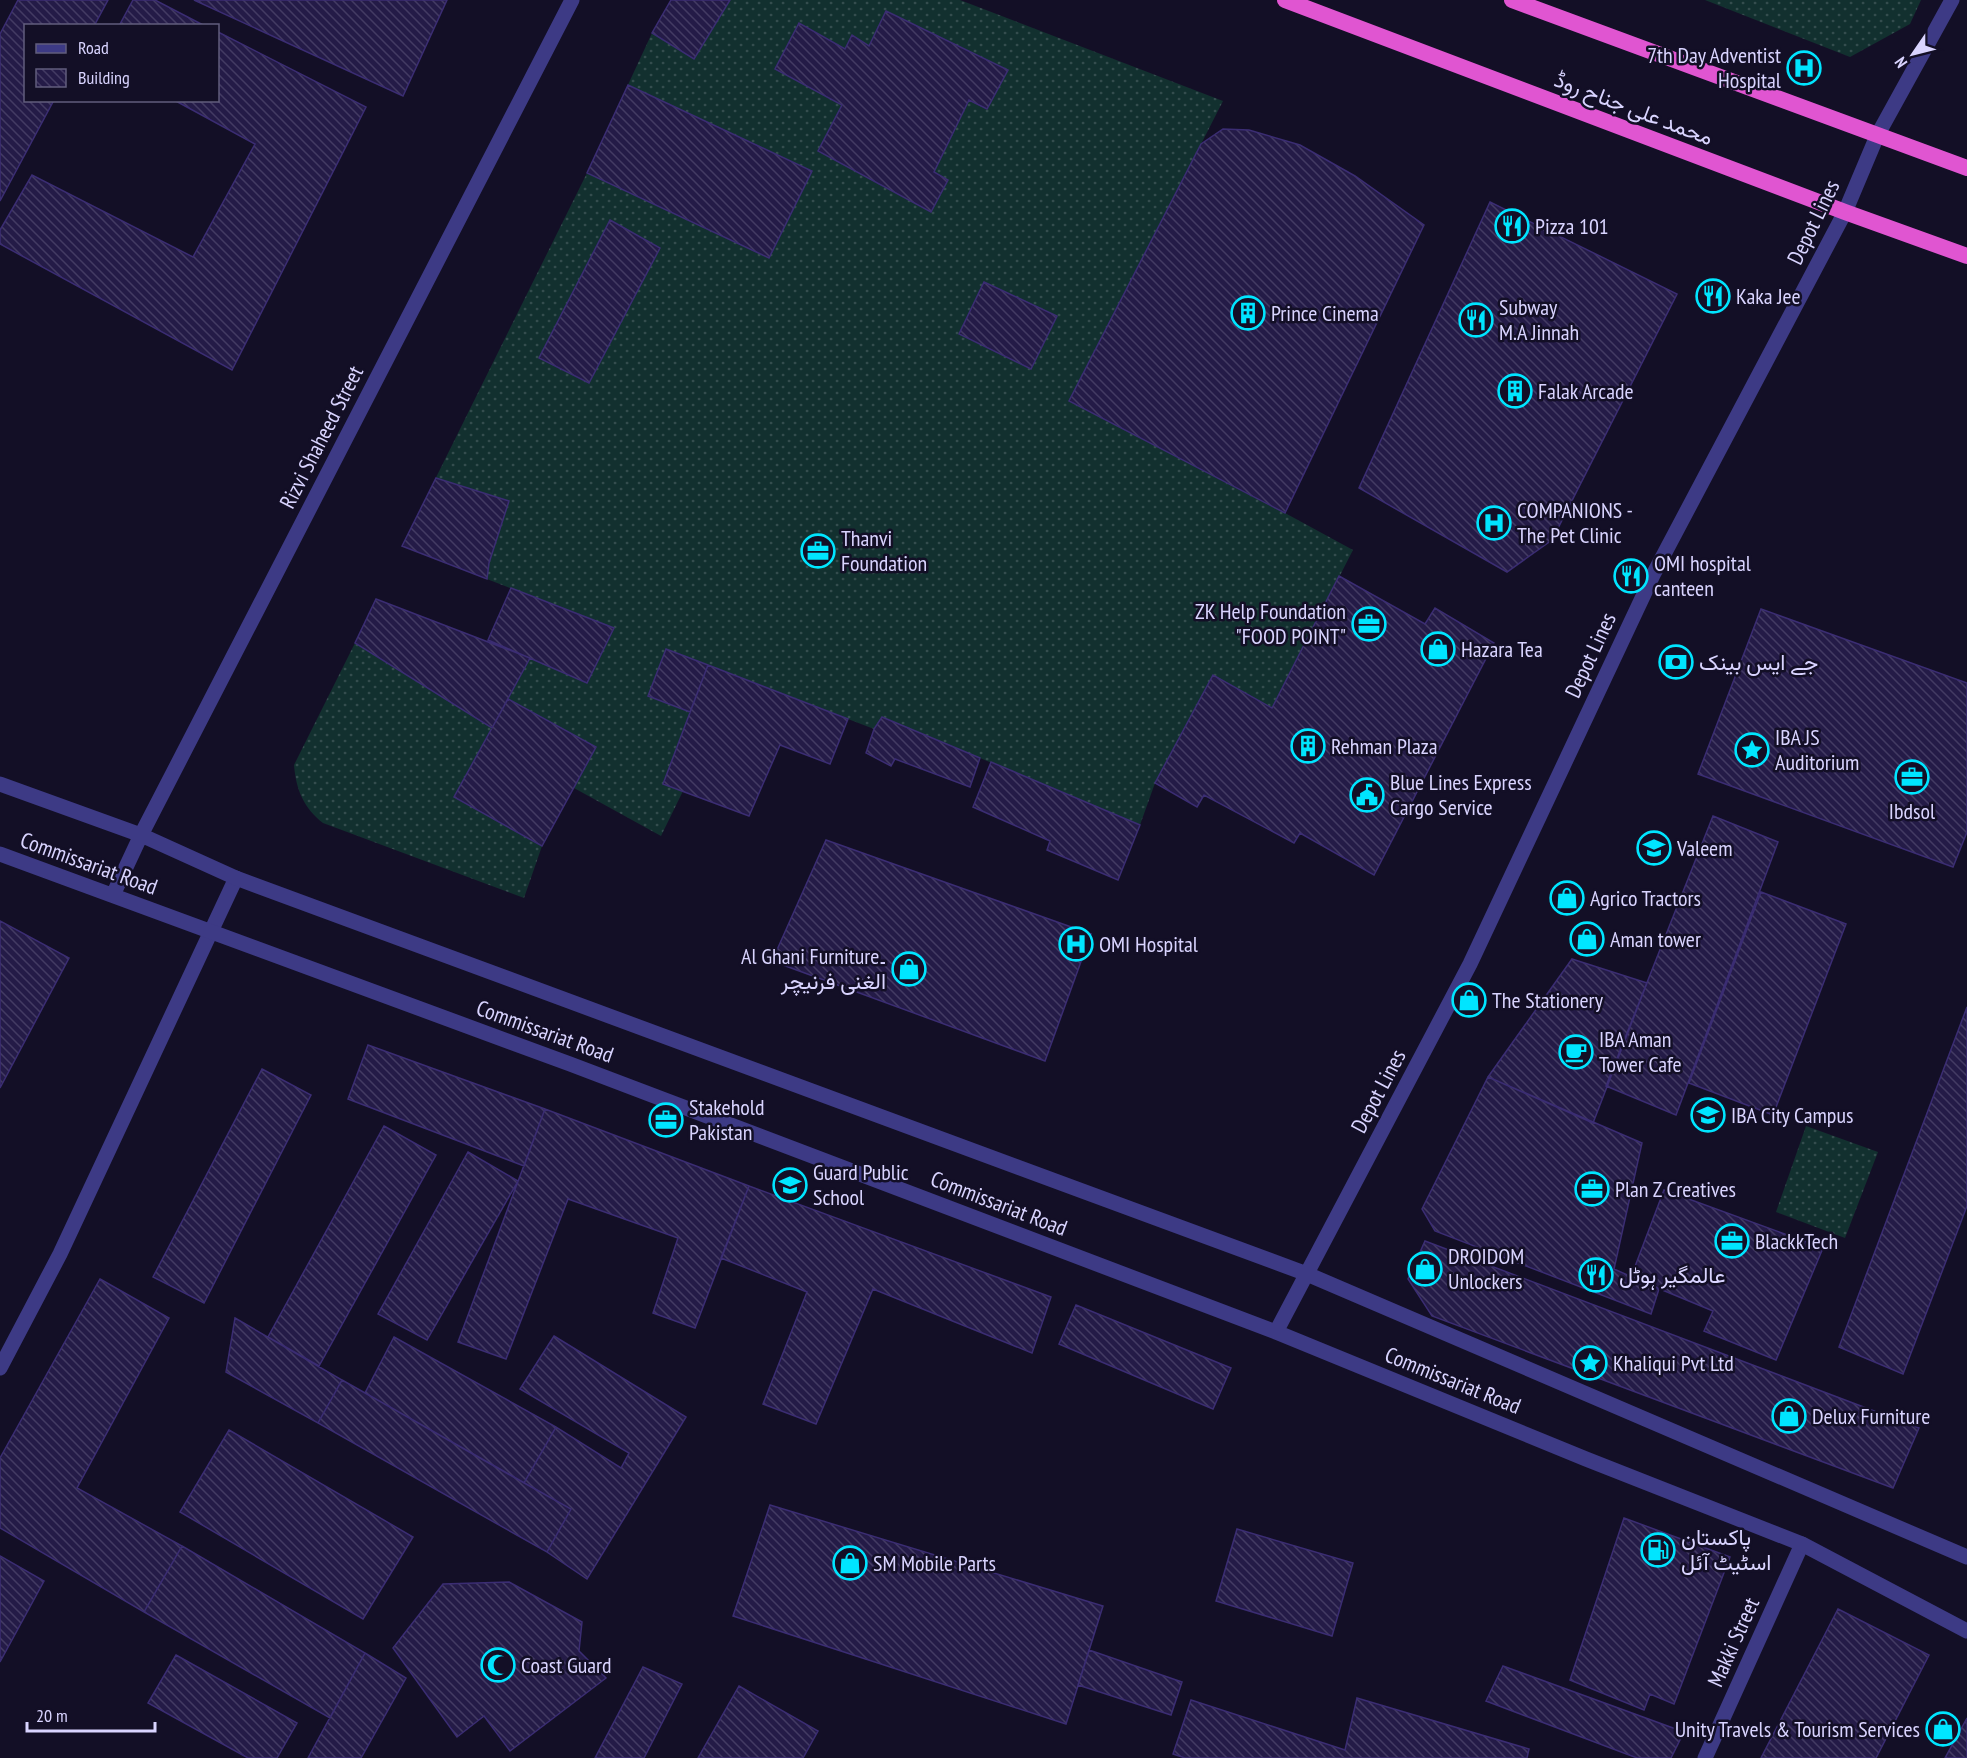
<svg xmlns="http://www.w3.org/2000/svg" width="1967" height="1758" viewBox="0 0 1967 1758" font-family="'PT Sans Narrow',Vazirmatn,sans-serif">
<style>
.grass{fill:url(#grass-dots)}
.building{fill:url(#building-back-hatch);stroke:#3b2d73;stroke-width:1.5}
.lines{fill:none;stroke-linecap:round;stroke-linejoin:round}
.minor{stroke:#3d3a85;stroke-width:15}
.tertiary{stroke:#3d3a85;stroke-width:15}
.trunk{stroke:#e055d1;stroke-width:16}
.labels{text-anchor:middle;stroke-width:5;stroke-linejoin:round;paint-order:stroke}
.poi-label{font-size:22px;fill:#d9d4ff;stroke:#130f26;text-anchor:start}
.street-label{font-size:22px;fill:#d9d4ff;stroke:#130f26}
</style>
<defs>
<pattern id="grass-dots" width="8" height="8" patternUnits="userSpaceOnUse" patternTransform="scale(1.5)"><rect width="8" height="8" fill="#12302f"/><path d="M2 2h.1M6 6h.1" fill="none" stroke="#344d4e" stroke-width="1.8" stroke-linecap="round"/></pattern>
<pattern id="building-back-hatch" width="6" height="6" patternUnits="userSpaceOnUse" patternTransform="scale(1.5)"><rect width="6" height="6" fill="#241b47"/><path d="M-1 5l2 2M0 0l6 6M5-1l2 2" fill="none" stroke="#433b63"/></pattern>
</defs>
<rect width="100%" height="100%" fill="#130f26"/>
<path class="grass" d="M 671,0 L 960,0 L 1223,101 L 1070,401 L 1285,513 L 1353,550 L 1272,708 L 1213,675 L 1155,783 L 1140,825 L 882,717 L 874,729 L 666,649 L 649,696 L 690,712 L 663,784 L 683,791 L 661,836 L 574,788 L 596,747 L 508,699 L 530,658 L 587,683 L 613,628 L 402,546 L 587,173 L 652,33 Z
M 1705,0 L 1921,0 L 1910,24 L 1850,57 Z
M 355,643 L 492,728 L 454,797 L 542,846 L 524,898 L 323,823 C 304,808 296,790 294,765 Z
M 1806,1126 L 1878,1152 L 1845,1238 L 1776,1212 Z"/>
<path class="building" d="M 18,0 L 108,0 L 94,26 L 26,26 L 26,100 L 54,100 L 0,201 L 0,34 Z
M 133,0 L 155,0 L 205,26 L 119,26 Z
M 194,0 L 447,0 L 403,96 Z
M 671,0 L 730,0 L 694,59 L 652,33 Z
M 886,11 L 1008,70 L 987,109 L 969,100 L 934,172 L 948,180 L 931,212 L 818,151 L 842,105 L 775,69 L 799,23 L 845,49 L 852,35 L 869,46 Z
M 218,32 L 366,107 L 232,370 L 0,244 L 0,230 L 32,175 L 193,257 L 255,144 L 174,100 L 218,100 Z
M 628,85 L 812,171 L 769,258 L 587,173 Z
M 1223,129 L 1249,130 L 1300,145 L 1355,176 L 1424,225 L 1285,513 L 1069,401 L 1201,144 Z
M 1490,202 L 1677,294 L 1552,540 L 1507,572 L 1359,488 Z
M 610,220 L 660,248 L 589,383 L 539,358 Z
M 984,282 L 1057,316 L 1031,369 L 959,334 Z
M 436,478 L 509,501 L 489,563 L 487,579 L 402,546 Z
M 1339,576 L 1425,624 L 1435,608 L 1494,643 L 1374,875 L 1300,833 L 1294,843 L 1204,795 L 1197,807 L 1155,783 L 1213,675 L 1272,708 Z
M 511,588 L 614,628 L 587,683 L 488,640 Z
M 376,599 L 530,658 L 492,728 L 355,643 Z
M 1761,609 L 1967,683 L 1967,832 L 1953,867 L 1698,774 Z
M 666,649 L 708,665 L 690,712 L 648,696 Z
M 708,665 L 848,719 L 830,764 L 780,745 L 749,816 L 663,784 Z
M 508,699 L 596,747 L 542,846 L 454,797 Z
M 882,717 L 980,758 L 970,787 L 895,759 L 891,766 L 866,753 L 874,729 Z
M 991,762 L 1140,825 L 1118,880 L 1047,850 L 1050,841 L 973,807 Z
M 1713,816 L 1778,842 L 1676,1115 L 1606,1086 Z
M 826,840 L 1091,934 L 1045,1061 L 772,961 Z
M 1761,892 L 1846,924 L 1773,1115 L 1689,1083 Z
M 0,921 L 69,958 L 0,1088 Z
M 1572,959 L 1647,983 L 1593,1123 L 1488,1077 Z
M 1967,1007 L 1967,1206 L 1903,1374 L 1839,1347 Z
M 368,1045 L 545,1109 L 524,1166 L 348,1099 Z
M 262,1069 L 311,1095 L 204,1303 L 153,1277 Z
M 1488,1077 L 1642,1143 L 1614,1269 L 1659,1289 L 1651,1314 L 1435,1231 L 1422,1209 Z
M 545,1109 L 749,1186 L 695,1328 L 653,1313 L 678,1238 L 568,1199 L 506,1359 L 458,1342 Z
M 384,1126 L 436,1155 L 319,1366 L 268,1337 Z
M 468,1152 L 518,1181 L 427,1340 L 378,1314 Z
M 749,1186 L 1051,1297 L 1032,1353 L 873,1289 L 816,1424 L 763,1404 L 807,1292 L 721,1258 Z
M 1664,1190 L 1823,1248 L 1776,1360 L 1704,1331 L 1713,1311 L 1631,1277 Z
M 1425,1241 L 1919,1428 L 1893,1488 L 1432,1316 L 1408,1279 Z
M 100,1279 L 169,1318 L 77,1488 L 182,1546 L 144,1612 L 0,1528 L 0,1458 Z
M 1076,1305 L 1231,1368 L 1213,1409 L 1059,1344 Z
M 235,1318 L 342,1380 L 318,1423 L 226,1372 Z
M 554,1336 L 686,1417 L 587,1579 L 547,1552 L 571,1509 L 524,1483 L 556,1427 L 621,1468 L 629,1453 L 520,1389 Z
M 394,1337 L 556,1427 L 524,1483 L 365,1393 Z
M 342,1380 L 571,1509 L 547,1552 L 318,1423 Z
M 229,1430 L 413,1537 L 363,1619 L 180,1512 Z
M 770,1505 L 1103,1606 L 1066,1724 L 733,1616 Z
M 1624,1518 L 1730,1557 L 1674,1704 L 1650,1694 L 1644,1710 L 1570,1680 Z
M 1237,1529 L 1353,1563 L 1332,1636 L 1216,1601 Z
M 182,1546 L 365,1653 L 330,1718 L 144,1612 Z
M 0,1556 L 44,1581 L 0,1662 Z
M 509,1582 L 582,1622 L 579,1651 L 606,1678 L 510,1751 L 484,1716 L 457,1737 L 393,1648 L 443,1584 Z
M 1838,1609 L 1929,1655 L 1876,1758 L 1761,1758 Z
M 1089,1650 L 1182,1682 L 1171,1715 L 1078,1685 Z
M 365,1653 L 406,1678 L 361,1758 L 308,1758 Z
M 176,1655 L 297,1723 L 277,1758 L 248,1758 L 148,1703 Z
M 1503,1666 L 1684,1732 L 1671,1758 L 1637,1758 L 1486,1701 Z
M 643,1667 L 682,1684 L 644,1758 L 595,1758 Z
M 739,1686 L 818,1731 L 803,1758 L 698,1758 Z
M 1357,1698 L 1529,1749 L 1527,1758 L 1185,1758 L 1173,1754 L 1191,1700 L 1345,1750 Z
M 1967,1718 L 1967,1758 L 1945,1758 Z"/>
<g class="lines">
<path class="minor" d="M 0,1368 L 60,1254 L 236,878
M 1705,1758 L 1802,1544"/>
<path class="tertiary" d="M 0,784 L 141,835 L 236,878 L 1307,1274 L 1967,1557
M 0,854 L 570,1064 L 1276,1332 L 1586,1459 L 1802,1544 L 1967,1631
M 113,895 L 141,835 L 572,0
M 1276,1332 L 1470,964 L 1653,575 L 1845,212 L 1877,136 L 1952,0"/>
<path class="trunk" d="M 1285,0 L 1845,212 L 1967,256
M 1512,0 L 1967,168"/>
</g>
<defs>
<symbol id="hospital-ring" viewBox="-11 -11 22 22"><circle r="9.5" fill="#130f26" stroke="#00e5ff" stroke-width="1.5"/><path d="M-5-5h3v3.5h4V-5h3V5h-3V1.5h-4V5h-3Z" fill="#00e5ff"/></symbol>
<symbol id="restaurant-ring" viewBox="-11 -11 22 22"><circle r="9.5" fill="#130f26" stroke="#00e5ff" stroke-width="1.5"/><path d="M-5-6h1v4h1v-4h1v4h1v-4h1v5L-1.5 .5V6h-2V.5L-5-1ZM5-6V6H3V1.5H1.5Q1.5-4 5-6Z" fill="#00e5ff"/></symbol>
<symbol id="building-ring" viewBox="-11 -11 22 22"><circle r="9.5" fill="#130f26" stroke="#00e5ff" stroke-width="1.5"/><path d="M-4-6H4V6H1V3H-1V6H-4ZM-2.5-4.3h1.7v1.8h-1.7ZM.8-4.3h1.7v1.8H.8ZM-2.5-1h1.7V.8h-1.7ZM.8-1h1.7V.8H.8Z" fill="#00e5ff"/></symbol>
<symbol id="office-ring" viewBox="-11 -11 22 22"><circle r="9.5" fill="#130f26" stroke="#00e5ff" stroke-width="1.5"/><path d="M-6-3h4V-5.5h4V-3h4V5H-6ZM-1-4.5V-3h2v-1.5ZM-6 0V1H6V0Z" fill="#00e5ff"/></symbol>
<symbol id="shop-ring" viewBox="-11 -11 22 22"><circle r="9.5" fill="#130f26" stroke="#00e5ff" stroke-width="1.5"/><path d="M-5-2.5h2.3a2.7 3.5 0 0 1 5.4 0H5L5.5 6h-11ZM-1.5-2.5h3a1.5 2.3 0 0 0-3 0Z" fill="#00e5ff"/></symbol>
<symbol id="bank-ring" viewBox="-11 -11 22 22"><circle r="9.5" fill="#130f26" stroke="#00e5ff" stroke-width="1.5"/><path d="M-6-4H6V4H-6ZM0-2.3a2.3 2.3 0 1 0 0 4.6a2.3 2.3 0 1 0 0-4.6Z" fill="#00e5ff"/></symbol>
<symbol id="sight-ring" viewBox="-11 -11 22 22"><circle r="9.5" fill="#130f26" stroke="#00e5ff" stroke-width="1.5"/><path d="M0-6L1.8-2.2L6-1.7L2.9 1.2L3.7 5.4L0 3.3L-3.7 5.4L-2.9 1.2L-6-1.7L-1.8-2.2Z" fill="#00e5ff"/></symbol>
<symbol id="civic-ring" viewBox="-11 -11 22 22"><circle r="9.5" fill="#130f26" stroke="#00e5ff" stroke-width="1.5"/><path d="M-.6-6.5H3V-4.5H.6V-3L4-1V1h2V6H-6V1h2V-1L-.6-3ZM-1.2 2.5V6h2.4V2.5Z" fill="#00e5ff"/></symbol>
<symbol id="school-ring" viewBox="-11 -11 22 22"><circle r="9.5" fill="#130f26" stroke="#00e5ff" stroke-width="1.5"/><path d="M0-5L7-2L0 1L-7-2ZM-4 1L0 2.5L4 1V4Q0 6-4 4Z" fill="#00e5ff"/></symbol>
<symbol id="cafe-ring" viewBox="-11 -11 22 22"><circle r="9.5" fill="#130f26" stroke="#00e5ff" stroke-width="1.5"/><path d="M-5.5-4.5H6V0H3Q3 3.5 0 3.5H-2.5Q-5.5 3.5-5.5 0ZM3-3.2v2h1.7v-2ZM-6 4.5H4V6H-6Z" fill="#00e5ff"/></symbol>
<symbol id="university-ring" viewBox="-11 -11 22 22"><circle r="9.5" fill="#130f26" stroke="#00e5ff" stroke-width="1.5"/><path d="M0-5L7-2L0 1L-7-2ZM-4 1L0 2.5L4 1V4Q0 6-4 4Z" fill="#00e5ff"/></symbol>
<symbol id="fuel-ring" viewBox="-11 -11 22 22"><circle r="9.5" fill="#130f26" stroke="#00e5ff" stroke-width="1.5"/><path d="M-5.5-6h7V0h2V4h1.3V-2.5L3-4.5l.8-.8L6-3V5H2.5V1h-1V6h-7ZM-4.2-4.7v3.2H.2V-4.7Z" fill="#00e5ff"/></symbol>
<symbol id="mosque-ring" viewBox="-11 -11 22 22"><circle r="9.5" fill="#130f26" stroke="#00e5ff" stroke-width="1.5"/><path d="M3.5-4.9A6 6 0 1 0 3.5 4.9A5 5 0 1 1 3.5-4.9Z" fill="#00e5ff"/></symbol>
</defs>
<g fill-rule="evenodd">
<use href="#hospital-ring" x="1785" y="49" width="38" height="38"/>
<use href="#restaurant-ring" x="1493" y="207" width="38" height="38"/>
<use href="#restaurant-ring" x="1694" y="277" width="38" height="38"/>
<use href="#building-ring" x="1229" y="294" width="38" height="38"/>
<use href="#restaurant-ring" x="1457" y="301" width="38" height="38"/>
<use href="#building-ring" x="1496" y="372" width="38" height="38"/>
<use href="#hospital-ring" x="1475" y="504" width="38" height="38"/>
<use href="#office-ring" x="799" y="532" width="38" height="38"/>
<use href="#restaurant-ring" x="1612" y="557" width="38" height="38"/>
<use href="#office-ring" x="1350" y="605" width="38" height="38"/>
<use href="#shop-ring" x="1419" y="630" width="38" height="38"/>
<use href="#bank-ring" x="1657" y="643" width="38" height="38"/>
<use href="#building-ring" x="1289" y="727" width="38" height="38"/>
<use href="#sight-ring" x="1733" y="731" width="38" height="38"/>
<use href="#office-ring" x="1893" y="758" width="38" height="38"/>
<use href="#civic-ring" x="1348" y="776" width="38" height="38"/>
<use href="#school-ring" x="1635" y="829" width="38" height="38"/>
<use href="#shop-ring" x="1548" y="879" width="38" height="38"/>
<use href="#shop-ring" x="1568" y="920" width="38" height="38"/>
<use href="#hospital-ring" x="1057" y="925" width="38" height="38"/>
<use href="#shop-ring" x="890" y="950" width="38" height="38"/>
<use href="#shop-ring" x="1450" y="981" width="38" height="38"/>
<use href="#cafe-ring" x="1557" y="1033" width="38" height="38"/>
<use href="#university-ring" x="1689" y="1096" width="38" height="38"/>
<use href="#office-ring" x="647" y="1101" width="38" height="38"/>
<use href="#school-ring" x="771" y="1166" width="38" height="38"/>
<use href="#office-ring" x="1573" y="1170" width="38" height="38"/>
<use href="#office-ring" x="1713" y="1222" width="38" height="38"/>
<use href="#shop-ring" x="1406" y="1250" width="38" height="38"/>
<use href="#restaurant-ring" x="1577" y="1256" width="38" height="38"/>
<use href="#sight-ring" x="1571" y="1344" width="38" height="38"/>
<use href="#shop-ring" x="1770" y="1397" width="38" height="38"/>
<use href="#fuel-ring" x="1639" y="1531" width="38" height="38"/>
<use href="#shop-ring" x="831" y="1544" width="38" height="38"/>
<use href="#mosque-ring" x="479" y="1646" width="38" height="38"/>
<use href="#shop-ring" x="1924" y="1710" width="38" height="38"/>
</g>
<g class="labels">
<g class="poi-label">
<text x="1781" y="63" text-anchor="end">7th Day Adventist<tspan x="1781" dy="25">Hospital</tspan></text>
<text x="1535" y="234">Pizza 101</text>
<text x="1736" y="304">Kaka Jee</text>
<text x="1499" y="315">Subway<tspan x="1499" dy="25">M.A Jinnah</tspan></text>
<text x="1271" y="321">Prince Cinema</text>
<text x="1538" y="399">Falak Arcade</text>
<text x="1517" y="518">COMPANIONS -<tspan x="1517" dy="25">The Pet Clinic</tspan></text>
<text x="841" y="546">Thanvi<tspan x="841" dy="25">Foundation</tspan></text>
<text x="1654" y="571">OMI hospital<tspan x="1654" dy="25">canteen</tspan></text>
<text x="1346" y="619" text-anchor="end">ZK Help Foundation<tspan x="1346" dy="25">"FOOD POINT"</tspan></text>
<text x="1461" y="657">Hazara Tea</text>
<text x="1699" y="670">جے ایس بینک</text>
<text x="1775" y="745">IBA JS<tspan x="1775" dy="25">Auditorium</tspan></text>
<text x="1331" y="754">Rehman Plaza</text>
<text x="1390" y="790">Blue Lines Express<tspan x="1390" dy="25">Cargo Service</tspan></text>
<text x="1912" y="819" text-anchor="middle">Ibdsol</text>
<text x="1677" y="856">Valeem</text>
<text x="1590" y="906">Agrico Tractors</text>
<text x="1610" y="947">Aman tower</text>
<text x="1099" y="952">OMI Hospital</text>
<text x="886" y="964" text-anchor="end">Al Ghani Furniture۔<tspan x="886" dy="25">الغنی فرنیچر</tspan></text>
<text x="1492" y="1008">The Stationery</text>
<text x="1599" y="1047">IBA Aman<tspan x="1599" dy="25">Tower Cafe</tspan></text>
<text x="689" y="1115">Stakehold<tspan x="689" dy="25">Pakistan</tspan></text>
<text x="1731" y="1123">IBA City Campus</text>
<text x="813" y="1180">Guard Public<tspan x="813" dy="25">School</tspan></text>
<text x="1615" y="1197">Plan Z Creatives</text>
<text x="1755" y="1249">BlackkTech</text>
<text x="1448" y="1264">DROIDOM<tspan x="1448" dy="25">Unlockers</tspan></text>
<text x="1619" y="1283">عالمگیر ہوٹل</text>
<text x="1613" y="1371">Khaliqui Pvt Ltd</text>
<text x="1812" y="1424">Delux Furniture</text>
<text x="1681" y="1545">پاکستان<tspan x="1681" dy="25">اسٹیٹ آئل</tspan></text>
<text x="873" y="1571">SM Mobile Parts</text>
<text x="521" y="1673">Coast Guard</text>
<text x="1920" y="1737" text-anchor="end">Unity Travels &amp; Tourism Services</text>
</g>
<g class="street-label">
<text transform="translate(1634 108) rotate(21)" y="8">محمد علی جناح روڈ</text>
<text transform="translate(1813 222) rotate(-64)" y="8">Depot Lines</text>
<text transform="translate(321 437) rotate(-63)" y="8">Rizvi Shaheed Street</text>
<text transform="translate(1590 655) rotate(-65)" y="8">Depot Lines</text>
<text transform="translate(89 863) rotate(20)" y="8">Commissariat Road</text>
<text transform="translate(545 1031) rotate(20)" y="8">Commissariat Road</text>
<text transform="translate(1378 1091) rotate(-62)" y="8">Depot Lines</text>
<text transform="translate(999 1203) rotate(21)" y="8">Commissariat Road</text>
<text transform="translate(1453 1380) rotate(22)" y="8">Commissariat Road</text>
<text transform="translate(1733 1642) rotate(-66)" y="8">Makki Street</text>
</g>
</g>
<rect x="24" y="24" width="195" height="78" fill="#130f26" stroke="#625e7d" stroke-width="1.5"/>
<rect x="36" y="44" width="30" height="9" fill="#3d3a85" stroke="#625e7d" stroke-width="1.5"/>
<text x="78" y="54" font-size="18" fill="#d9d4ff">Road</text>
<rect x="36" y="69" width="30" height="18" fill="url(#building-back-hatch)" stroke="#625e7d" stroke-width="1.5"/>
<text x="78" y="84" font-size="18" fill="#d9d4ff">Building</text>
<g transform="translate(1913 54) rotate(235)" stroke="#130f26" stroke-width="4.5" paint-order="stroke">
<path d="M0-4.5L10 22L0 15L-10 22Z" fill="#d9d4ff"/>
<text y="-9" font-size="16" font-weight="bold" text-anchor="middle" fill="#d9d4ff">N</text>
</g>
<path d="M27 1722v9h128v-9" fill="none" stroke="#d9d4ff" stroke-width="3"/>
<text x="36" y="1722" font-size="18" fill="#d9d4ff" stroke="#130f26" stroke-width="4.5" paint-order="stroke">20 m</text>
</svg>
